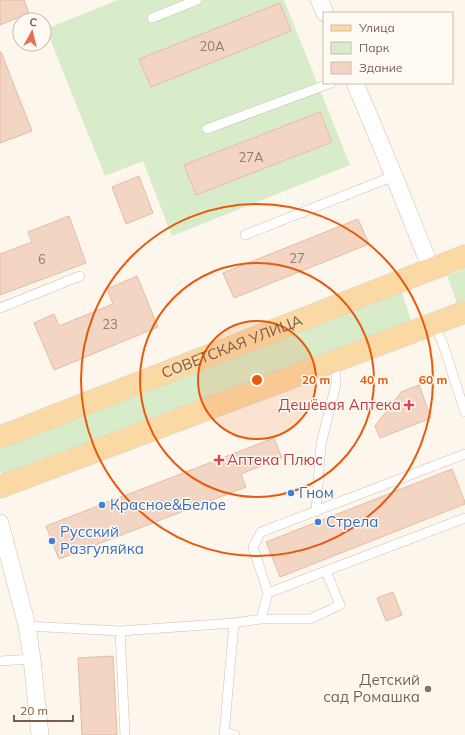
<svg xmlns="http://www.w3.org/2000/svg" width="465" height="735" viewBox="0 0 465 735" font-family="Mulish,sans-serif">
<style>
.green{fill:#d8ecc9}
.building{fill:#f3d5c3;stroke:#e6bba3}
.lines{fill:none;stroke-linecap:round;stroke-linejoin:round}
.lane-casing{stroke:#d1beb0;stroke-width:10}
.street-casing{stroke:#d1beb0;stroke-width:18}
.primary-casing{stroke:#dad1cd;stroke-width:23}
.lane{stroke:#fff;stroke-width:9}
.street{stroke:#fff;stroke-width:17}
.primary{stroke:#fbd9a5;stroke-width:22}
.ring{fill:none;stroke:#e8590c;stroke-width:2}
.health-dot{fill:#e0444e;stroke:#fffaf3;stroke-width:1.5}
.shop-dot{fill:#3f7fe0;stroke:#fffaf3;stroke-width:1.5}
.education-dot{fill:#8d6e63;stroke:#fffaf3;stroke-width:1.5}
.labels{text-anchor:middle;stroke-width:3;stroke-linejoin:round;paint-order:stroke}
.number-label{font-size:13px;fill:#987a6a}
.street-label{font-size:15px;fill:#7a5c4d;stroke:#fffaf3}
.health-label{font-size:15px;fill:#be3a42;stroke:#fffaf3;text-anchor:end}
.shop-label{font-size:15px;fill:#366cbe;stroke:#fffaf3;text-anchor:start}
.education-label{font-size:15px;fill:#785e54;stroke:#fffaf3;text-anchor:end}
.centre{fill:#e8590c;stroke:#fffaf3;stroke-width:2}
.ring-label{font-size:12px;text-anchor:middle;font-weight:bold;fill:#e8590c;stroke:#fffaf3;stroke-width:3;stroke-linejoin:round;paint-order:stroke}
</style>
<rect width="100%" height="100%" fill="#fdf6ec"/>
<path class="green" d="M 118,0 L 284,0 L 350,165 L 172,236 L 143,161 L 105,176 L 46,29 Z
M 465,269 L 465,300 L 457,303 L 447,276 Z
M 402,292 L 411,321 L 3,477 L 0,470 L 0,449 Z"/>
<path class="building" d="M 0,0 L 24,0 L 29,13 L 0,25 Z
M 280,3 L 291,31 L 151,87 L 139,59 Z
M 0,52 L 1,52 L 32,131 L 0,143 Z
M 320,112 L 332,142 L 196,195 L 184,165 Z
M 139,176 L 153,213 L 126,224 L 112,187 Z
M 69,216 L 86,263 L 0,295 L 0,254 L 32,242 L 28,232 Z
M 358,219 L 369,244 L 234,298 L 223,273 Z
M 137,276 L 158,327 L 54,370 L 34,323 L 54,314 L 59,326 L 113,304 L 107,289 Z
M 419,385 L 431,418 L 380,438 L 375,426 L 401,392 Z
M 274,438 L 282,458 L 241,474 L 246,487 L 59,559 L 46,526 Z
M 452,469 L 465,502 L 465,504 L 280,577 L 266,542 Z
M 393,592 L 402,615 L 386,621 L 377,598 Z
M 113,656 L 117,735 L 82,735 L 78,658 Z"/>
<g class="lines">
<defs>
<path id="lane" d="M 152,18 L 197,0
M 207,129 L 331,83
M 245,235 L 394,176
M 0,308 L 80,276
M 434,324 L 443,344 L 465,412
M 316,512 L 321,444 L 336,384 L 336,361
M 268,593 L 465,518
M 261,619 L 268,593 L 253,547 L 261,532 L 465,454
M 27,626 L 120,631 L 234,623 L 261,619 L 310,619 L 340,605 L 326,571
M 120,631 L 125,735
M 0,661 L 32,659
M 225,732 L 235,735
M 224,735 L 234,623"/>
<path id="street" d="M 319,0 L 325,13
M 355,83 L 394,176 L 426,256
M 0,523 L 27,626 L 32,659 L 40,735"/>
<g id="primary">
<path id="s1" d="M 0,437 L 465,256"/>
<path d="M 0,487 L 465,312"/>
</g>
</defs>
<use href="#lane" class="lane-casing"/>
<use href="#street" class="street-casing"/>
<use href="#primary" class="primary-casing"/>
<use href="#lane" class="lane"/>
<use href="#street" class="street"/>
<use href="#primary" class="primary"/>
</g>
<circle cx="257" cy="380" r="59" fill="#e8590c" fill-opacity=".12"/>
<g class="ring">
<circle cx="257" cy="380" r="59"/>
<circle cx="257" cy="380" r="117"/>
<circle cx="257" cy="380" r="176"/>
</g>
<g class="health-dot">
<path d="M407 399h4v4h4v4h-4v4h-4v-4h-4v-4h4z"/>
<path d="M217 454h4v4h4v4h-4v4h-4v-4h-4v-4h4z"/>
</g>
<g class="shop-dot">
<circle cx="291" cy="493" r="4"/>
<circle cx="102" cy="505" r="4"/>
<circle cx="318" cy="522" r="4"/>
<circle cx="52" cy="541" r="4"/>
</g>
<circle class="education-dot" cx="428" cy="689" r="4"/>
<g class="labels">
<g class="number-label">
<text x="212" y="51">20А</text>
<text x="251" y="162">27А</text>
<text x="297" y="263">27</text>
<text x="42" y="264">6</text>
<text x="110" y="329">23</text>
</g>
<g class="street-label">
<text dy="5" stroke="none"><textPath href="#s1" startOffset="249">СОВЕТСКАЯ УЛИЦА</textPath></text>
</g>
<g class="health-label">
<text x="401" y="410">Дешёвая Аптека</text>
<text x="227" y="465" text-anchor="start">Аптека Плюс</text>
</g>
<g class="shop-label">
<text x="299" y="498">Гном</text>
<text x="110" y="510">Красное&amp;Белое</text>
<text x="326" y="527">Стрела</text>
<text x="60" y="537">Русский<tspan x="60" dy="17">Разгуляйка</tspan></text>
</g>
<g class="education-label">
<text x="420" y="685">Детский<tspan x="420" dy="17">сад Ромашка</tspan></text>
</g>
</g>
<circle cx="257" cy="380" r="6" class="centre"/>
<g class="ring-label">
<text x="316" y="384">20 m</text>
<text x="374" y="384">40 m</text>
<text x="433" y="384">60 m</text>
</g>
<rect x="323" y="12" width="130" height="72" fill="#fffaf3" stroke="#cabbb1"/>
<rect x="331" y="25" width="20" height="6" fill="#fbd9a5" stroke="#cabbb1"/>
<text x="359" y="32" font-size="12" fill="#7a5c4d">Улица</text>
<rect x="331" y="42" width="20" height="12" fill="#d8ecc9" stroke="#cabbb1"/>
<text x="359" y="52" font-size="12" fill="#7a5c4d">Парк</text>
<rect x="331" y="62" width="20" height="12" fill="#f3d5c3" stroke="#cabbb1"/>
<text x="359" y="72" font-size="12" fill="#7a5c4d">Здание</text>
<g transform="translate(32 32) rotate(8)"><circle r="19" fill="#fffaf3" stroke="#cabbb1"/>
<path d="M0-3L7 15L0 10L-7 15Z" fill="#e76f51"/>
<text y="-6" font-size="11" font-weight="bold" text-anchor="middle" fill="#7a5c4d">С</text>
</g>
<path d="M14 715v6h59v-6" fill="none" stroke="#7a5c4d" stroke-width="2"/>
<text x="20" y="715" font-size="12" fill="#7a5c4d" stroke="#fffaf3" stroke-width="3" paint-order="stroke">20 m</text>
</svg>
